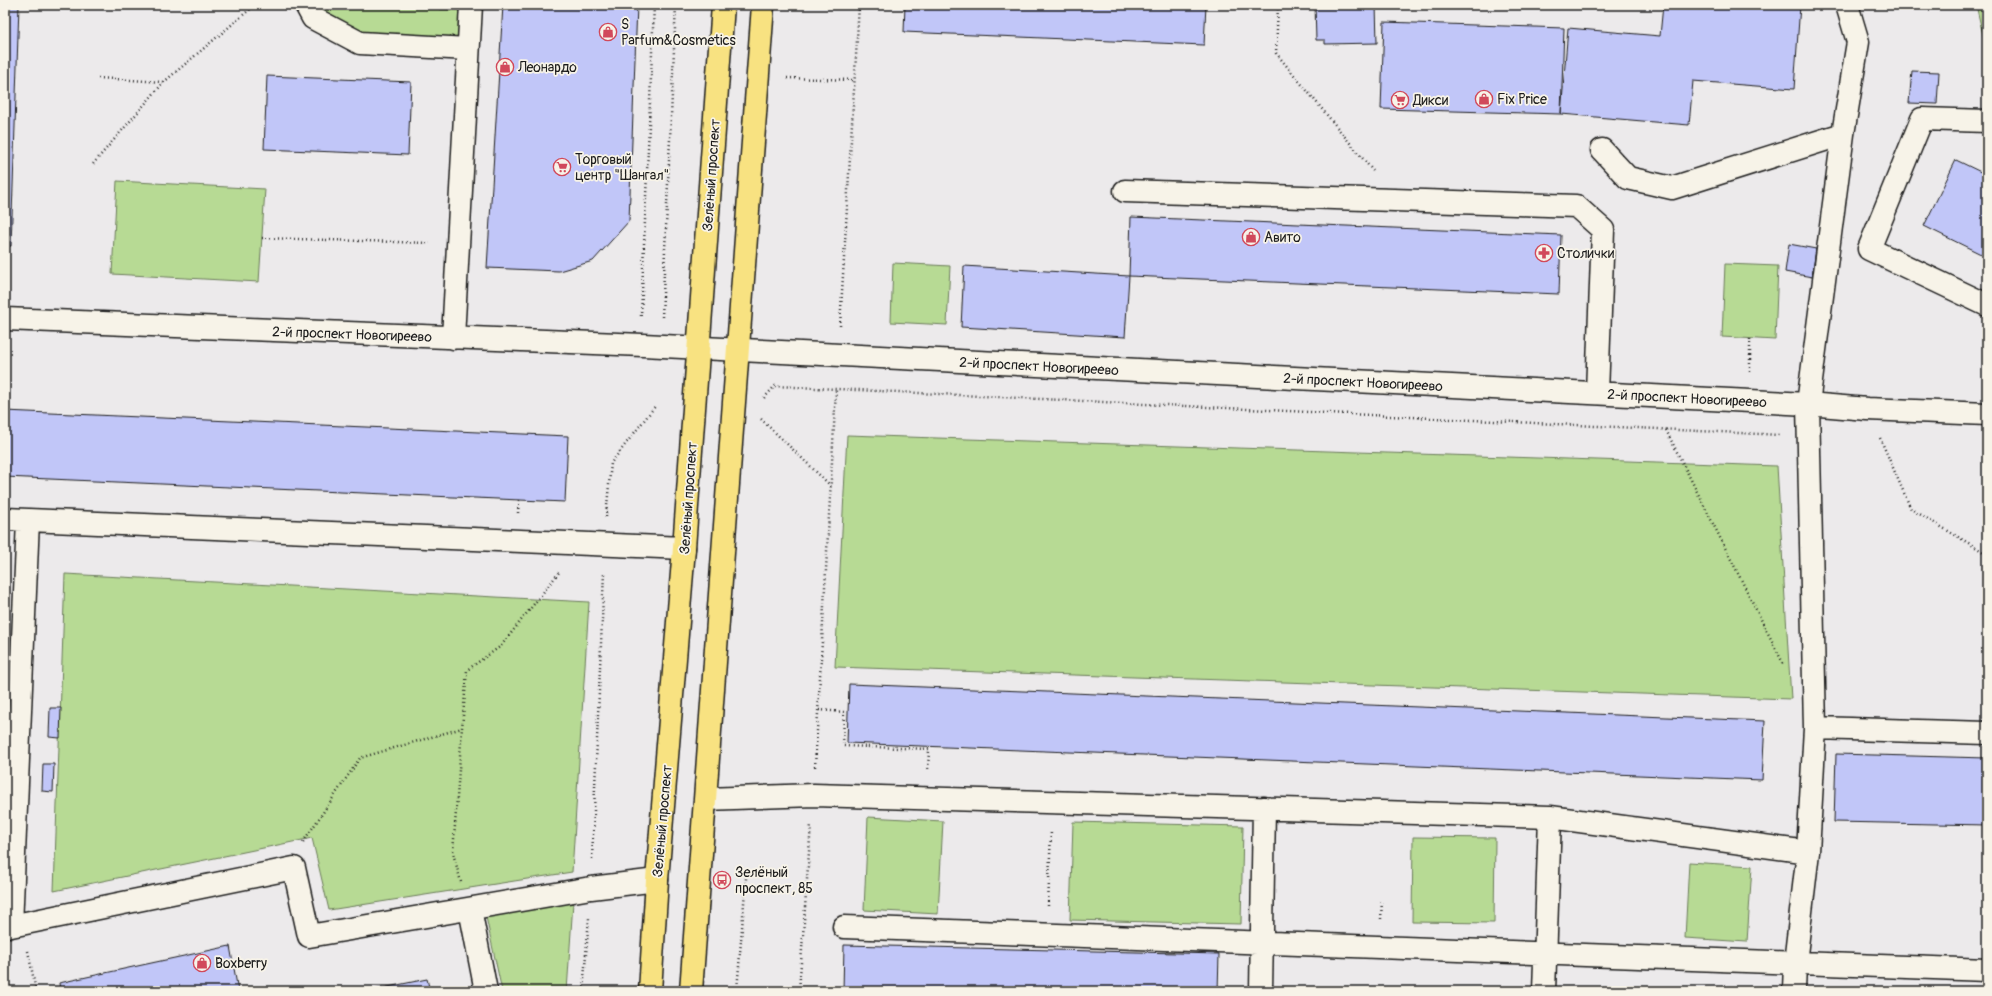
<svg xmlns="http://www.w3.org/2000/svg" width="1992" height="996" viewBox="0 0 1992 996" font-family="Pangolin,sans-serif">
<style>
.green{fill:#b7da94;stroke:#6a7b58}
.building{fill:#c1c6f8;stroke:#1c1c1c}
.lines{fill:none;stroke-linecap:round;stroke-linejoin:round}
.minor-casing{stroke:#1c1c1c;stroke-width:25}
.major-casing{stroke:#1c1c1c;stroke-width:25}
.path{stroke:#1c1c1c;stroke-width:2.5;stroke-dasharray:1 3;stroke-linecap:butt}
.minor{stroke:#f7f3e8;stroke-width:22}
.major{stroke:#f8e281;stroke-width:22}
.labels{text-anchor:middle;stroke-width:3.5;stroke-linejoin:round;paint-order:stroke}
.poi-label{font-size:14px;fill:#1c1c1c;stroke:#f7f3e8;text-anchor:start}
.street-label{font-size:14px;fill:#1c1c1c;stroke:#f7f3e8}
</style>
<rect width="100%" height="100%" fill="#eceaeb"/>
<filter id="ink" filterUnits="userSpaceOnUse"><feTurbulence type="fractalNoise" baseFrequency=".025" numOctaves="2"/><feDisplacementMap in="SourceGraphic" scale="8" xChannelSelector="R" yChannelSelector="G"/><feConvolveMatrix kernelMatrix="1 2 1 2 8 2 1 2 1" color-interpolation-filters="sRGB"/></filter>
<g filter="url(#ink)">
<path class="green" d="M 318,5 L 465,5 L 463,42 L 361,33 L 322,12 Z
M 1976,5 L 1987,5 L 1987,52 Z
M 117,181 L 265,189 L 259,282 L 112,274 Z
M 893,263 L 950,266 L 947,325 L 891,322 Z
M 1725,264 L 1778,266 L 1775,340 L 1722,337 Z
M 847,435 L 1777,466 L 1791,699 L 835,667 Z
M 65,574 L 589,602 L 572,872 L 329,910 L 312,838 L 54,891 Z
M 868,817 L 943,821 L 938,914 L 864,910 Z
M 1073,822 L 1243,826 L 1241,924 L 1070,920 Z
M 1413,837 L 1495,838 L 1494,923 L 1412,922 Z
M 1689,862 L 1752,866 L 1747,942 L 1685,938 Z
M 573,902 L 567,991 L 502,991 L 486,917 Z"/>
<path class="building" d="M 5,5 L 19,5 L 11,246 L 5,246 Z
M 439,5 L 464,5 L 464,10 L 439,9 Z
M 503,5 L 637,5 L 629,221 L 593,261 L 559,271 L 487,268 Z
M 905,5 L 1206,5 L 1204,45 L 904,32 Z
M 1315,5 L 1376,5 L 1377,43 L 1325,44 L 1325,40 L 1316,40 Z
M 1663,5 L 1800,5 L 1794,89 L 1693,81 L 1689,125 L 1561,114 L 1568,28 L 1660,36 Z
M 1384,22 L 1564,28 L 1561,114 L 1381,109 Z
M 1912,71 L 1939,72 L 1937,104 L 1909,103 Z
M 267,76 L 411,82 L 408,155 L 264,149 Z
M 1956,160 L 1987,175 L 1987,257 L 1924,226 Z
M 1131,217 L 1561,235 L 1559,294 L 1129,276 Z
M 1789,244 L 1816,249 L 1812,277 L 1785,272 Z
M 964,266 L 1129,276 L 1125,337 L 961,327 Z
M 5,411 L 568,436 L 565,502 L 5,477 Z
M 5,672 L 14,672 L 12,752 L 5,752 Z
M 849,684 L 1765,721 L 1762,780 L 847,743 Z
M 50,708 L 61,708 L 60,738 L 49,737 Z
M 1836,754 L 1987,758 L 1987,825 L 1834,822 Z
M 43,764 L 54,764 L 53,792 L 42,791 Z
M 844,945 L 1219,954 L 1218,991 L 843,991 Z
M 230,946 L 238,991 L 60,991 L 59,983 Z
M 427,979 L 430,991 L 368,991 Z
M 1329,988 L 1423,991 L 1328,991 Z"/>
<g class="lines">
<defs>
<path id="minor" d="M 306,5 L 313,18 L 360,43 L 468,49
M 1987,121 L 1922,119 L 1869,249 L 1987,305
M 1602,150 L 1628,178 L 1672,188 L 1843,134
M 1125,191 L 1576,206 L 1603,230 L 1597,393
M 5,319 L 643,345 L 1808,404 L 1867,409 L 1987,414
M 453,338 L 471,5
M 5,519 L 684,548
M 28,520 L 11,926 L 294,868 L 309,936 L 591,888 L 657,880
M 1815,728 L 1808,404 L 1843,134 L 1858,42 L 1847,5
M 706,799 L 814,795 L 1550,817 L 1808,852 L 1795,963 L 1794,991
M 1808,852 L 1815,728 L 1987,733
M 470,909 L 486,991
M 844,927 L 1987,970
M 1261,991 L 1264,808
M 1544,991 L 1550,817"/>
<path id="major" d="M 650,991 L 657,880 L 684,548 L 723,5
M 691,991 L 763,5"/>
</defs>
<use href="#minor" class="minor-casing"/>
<use href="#major" class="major-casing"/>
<path class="path" d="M 1278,5 L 1276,53 L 1373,171
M 98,78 L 164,82
M 787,78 L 854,80
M 93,164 L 164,82 L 255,5
M 262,238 L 430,243
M 641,316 L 654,5
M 662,317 L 676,5
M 840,326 L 859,5
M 1750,372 L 1750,338
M 764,398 L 775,386 L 1781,435
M 761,419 L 831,486
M 1666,430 L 1784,665
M 1880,438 L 1911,509 L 1987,554
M 518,513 L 519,500
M 606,517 L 611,463 L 656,405
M 819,710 L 844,712 L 843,746 L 929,749 L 928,770
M 815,767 L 836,390
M 303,842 L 360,758 L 462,728 L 467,670 L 501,646 L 560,571
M 592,859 L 604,572
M 461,882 L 453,853 L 462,728
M 1048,906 L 1051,831
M 1381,919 L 1382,900
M 28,951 L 36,991
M 583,991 L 589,918
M 737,991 L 746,878
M 799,991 L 811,824"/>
<use href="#minor" class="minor"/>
<use href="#major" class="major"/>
</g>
</g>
<defs>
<symbol id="shop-ring" viewBox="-11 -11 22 22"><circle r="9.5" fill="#f7f3e8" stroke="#d1495b" stroke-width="1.5"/><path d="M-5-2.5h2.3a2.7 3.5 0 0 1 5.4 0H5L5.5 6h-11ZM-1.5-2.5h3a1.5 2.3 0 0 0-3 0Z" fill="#d1495b"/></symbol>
<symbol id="supermarket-ring" viewBox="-11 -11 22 22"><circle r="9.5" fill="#f7f3e8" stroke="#d1495b" stroke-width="1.5"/><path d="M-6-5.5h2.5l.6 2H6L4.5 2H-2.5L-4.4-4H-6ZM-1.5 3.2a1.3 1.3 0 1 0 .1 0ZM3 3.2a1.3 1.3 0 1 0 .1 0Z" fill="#d1495b"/></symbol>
<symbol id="pharmacy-ring" viewBox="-11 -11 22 22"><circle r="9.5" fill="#f7f3e8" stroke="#d1495b" stroke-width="1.5"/><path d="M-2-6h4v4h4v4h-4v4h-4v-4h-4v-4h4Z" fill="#d1495b"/></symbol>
<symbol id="bus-ring" viewBox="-11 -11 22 22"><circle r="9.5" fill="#f7f3e8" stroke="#d1495b" stroke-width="1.5"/><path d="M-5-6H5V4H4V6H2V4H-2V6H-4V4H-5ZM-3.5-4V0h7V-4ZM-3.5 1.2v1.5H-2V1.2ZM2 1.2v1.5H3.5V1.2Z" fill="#d1495b"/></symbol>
</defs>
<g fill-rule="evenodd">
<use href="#shop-ring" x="598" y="22" width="20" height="20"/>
<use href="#shop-ring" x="495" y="57" width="20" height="20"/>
<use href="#shop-ring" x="1474" y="89" width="20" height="20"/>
<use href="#supermarket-ring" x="1390" y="90" width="20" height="20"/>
<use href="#supermarket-ring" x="552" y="157" width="20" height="20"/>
<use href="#shop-ring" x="1241" y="227" width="20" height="20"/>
<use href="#pharmacy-ring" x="1534" y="243" width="20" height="20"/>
<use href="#bus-ring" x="712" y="870" width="20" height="20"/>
<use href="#shop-ring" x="192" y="953" width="20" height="20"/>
</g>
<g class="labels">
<g class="poi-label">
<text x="621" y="29">S<tspan x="621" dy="16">Parfum&amp;Cosmetics</tspan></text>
<text x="518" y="72">Леонардо</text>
<text x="1497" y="104">Fix Price</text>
<text x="1413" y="105">Дикси</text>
<text x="575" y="164">Торговый<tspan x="575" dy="16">центр "Шангал"</tspan></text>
<text x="1264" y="242">Авито</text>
<text x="1557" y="258">Столички</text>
<text x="735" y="877">Зелёный<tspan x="735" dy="16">проспект, 85</tspan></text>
<text x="215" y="968">Boxberry</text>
</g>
<g class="street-label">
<text transform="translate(711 175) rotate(-86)" y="5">Зелёный проспект</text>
<text transform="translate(352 334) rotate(2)" y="5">2-й проспект Новогиреево</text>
<text transform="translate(1039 366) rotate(3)" y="5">2-й проспект Новогиреево</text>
<text transform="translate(1363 382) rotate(3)" y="5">2-й проспект Новогиреево</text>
<text transform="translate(1687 398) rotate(3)" y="5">2-й проспект Новогиреево</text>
<text transform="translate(688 498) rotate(-86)" y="5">Зелёный проспект</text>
<text transform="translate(662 821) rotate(-85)" y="5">Зелёный проспект</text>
</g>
</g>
<rect width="1992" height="996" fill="none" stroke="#f7f3e8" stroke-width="20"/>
<rect x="10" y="10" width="1972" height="976" fill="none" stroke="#1c1c1c" stroke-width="1.5" filter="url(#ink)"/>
</svg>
